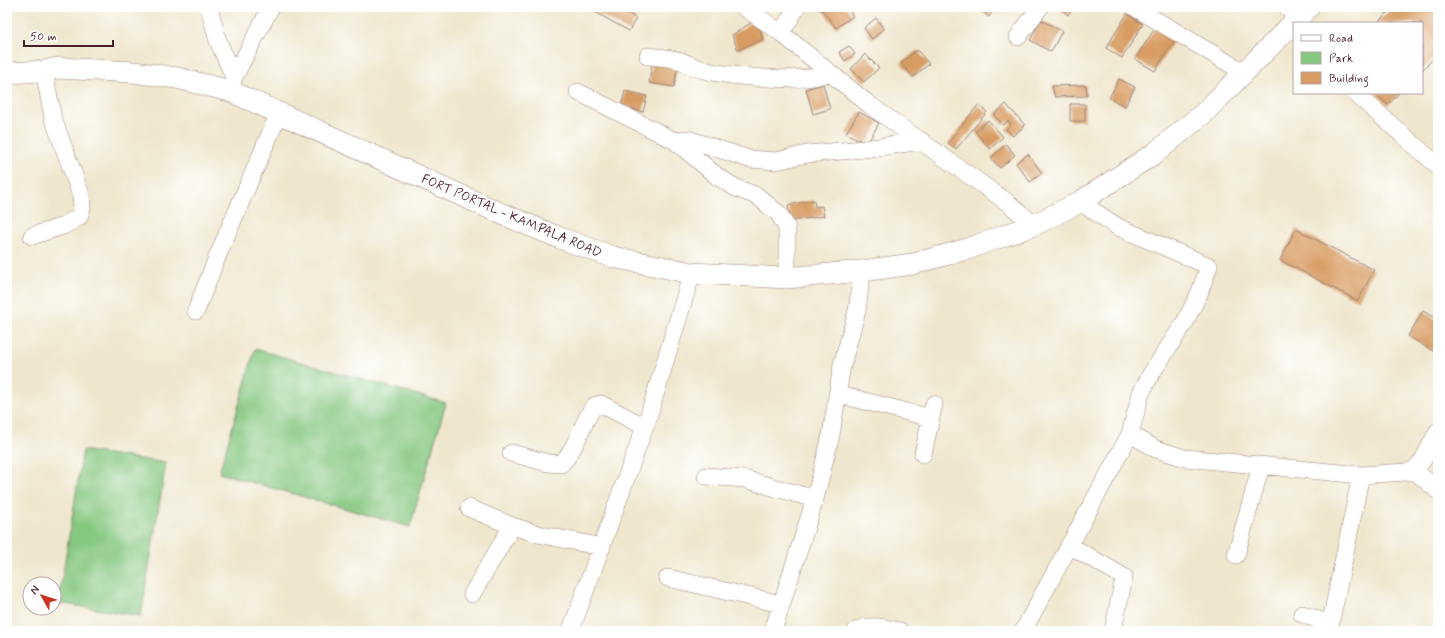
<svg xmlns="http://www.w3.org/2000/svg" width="1445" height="638" viewBox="0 0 1445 638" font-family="Mynerve,sans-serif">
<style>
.green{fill:#86c880;stroke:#687456}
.building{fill:#d89c62}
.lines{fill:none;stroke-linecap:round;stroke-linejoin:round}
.minor-casing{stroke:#9c837c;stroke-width:18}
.major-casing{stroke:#9c837c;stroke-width:22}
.minor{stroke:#fff;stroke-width:17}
.major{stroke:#fff;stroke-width:21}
.labels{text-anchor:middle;stroke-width:3;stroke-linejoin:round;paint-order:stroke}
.street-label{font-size:13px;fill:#4a1f2b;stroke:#fff}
</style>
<rect width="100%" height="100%" fill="#fff"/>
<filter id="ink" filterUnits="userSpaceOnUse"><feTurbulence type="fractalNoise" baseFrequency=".025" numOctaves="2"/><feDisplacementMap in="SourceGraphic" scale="8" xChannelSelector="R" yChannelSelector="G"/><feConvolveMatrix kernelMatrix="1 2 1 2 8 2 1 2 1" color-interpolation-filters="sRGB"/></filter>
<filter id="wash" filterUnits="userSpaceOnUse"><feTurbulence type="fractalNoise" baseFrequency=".012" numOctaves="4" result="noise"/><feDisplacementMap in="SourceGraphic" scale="16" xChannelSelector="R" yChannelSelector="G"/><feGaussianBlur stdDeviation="0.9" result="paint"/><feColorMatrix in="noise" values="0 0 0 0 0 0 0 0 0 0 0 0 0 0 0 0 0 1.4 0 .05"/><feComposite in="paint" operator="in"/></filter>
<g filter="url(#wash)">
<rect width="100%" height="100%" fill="#efe7cd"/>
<path class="green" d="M 255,349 L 446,403 L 410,527 L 219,473 Z
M 83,450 L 166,463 L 141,616 L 58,603 Z"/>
<g id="blocks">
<path class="building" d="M 598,7 L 617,7 L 636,18 L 629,31 L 595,12 Z
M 820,7 L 846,7 L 853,16 L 836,28 Z
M 982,7 L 1002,7 L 999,11 L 995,8 L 989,17 L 980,10 Z
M 1058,7 L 1074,7 L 1068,15 Z
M 1393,7 L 1438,7 L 1438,54 L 1422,70 L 1422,23 L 1377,23 Z
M 1127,14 L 1143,24 L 1122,58 L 1106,48 Z
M 876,18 L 884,29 L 872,39 L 864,28 Z
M 757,19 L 763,39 L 738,50 L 732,35 Z
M 1041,20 L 1062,31 L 1051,52 L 1030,40 Z
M 1155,28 L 1174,41 L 1155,71 L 1135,59 Z
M 849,46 L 855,54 L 845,61 L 839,52 Z
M 917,50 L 929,64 L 913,77 L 901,63 Z
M 865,54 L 879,68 L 864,82 L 851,69 Z
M 653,59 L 678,64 L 674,87 L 649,83 Z
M 1119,79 L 1135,87 L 1125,106 L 1109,98 Z
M 823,84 L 830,109 L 813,114 L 806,89 Z
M 1086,85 L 1087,96 L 1055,97 L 1052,86 Z
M 625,91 L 647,96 L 643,112 L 621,106 Z
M 1375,93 L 1399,93 L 1388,105 Z
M 1006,104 L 1025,125 L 1013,136 L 1006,129 L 1011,124 L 1008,121 L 1003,125 L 994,115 Z
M 1070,104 L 1085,104 L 1085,121 L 1070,121 Z
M 978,105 L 987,112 L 956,149 L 948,143 Z
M 859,112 L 879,123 L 867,144 L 846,133 Z
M 988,120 L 1003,137 L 990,149 L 975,132 Z
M 1006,144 L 1015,155 L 1000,168 L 991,158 Z
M 1028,154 L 1042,173 L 1030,182 L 1016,163 Z
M 814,200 L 815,207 L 822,206 L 824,216 L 791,221 L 788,205 Z
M 1296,229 L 1374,270 L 1358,301 L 1280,260 Z
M 1423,311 L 1438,320 L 1438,354 L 1408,336 Z"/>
</g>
</g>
<g filter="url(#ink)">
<use href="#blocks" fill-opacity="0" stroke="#9c837c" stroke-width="1"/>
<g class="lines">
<defs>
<path id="minor" d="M 209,7 L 218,41 L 234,77 L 230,91
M 744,7 L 781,33 L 871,106 L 1007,202 L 1034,225
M 1134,7 L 1245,73
M 1287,7 L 1298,18
M 781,33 L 797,7
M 1018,37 L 1040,7
M 648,56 C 659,57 671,58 681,61 C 689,64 696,68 704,70 C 727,76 810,85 828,72
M 234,77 L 271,7
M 578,92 L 675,141 L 718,177 L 736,188 L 757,196 L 779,214 L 787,228 L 787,278
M 1355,93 L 1438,166
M 675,141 L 688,139 L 749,159 L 776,161 L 807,154 L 864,149 L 922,141
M 32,236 L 63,226 L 79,217 L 82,207 L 81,195 L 53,118 L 44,71
M 196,311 L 218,255 L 279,113
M 837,394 L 931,418
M 1130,434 L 1156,449 L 1185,458 L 1361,475 L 1406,472 L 1414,470 L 1423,460 L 1438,431
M 511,453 L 548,463 L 561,464 C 577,448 581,425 594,406 L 601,404 L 645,427
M 923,454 L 934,404
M 1414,470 L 1438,491
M 706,476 L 744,479 L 815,499
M 469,508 L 512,526 L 538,534 L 602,547
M 1069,545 L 1124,577 L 1113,631
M 1236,555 L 1261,466
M 668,578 L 781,604
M 472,594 L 512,526
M 1302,614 L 1330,624
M 571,630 L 648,418 L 692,273
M 773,631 L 815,499 L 831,435 L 842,365 L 857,311 L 862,271
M 856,631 C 870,623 885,628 900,631
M 1023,631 L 1130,434 L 1141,393 L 1151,374 L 1185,322 L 1199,294 L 1209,266 L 1118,227 L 1080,202
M 1329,631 L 1361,475"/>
<path id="major" d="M 7,73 L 44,71 L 58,68 L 133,72 L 177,78 L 230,91 L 500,213 L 560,238 L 613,257 L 692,273 L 787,278 L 862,271 L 913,264 L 967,249 L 1034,225 L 1080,202 L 1155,153 L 1204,113 L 1309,7"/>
</defs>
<use href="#minor" class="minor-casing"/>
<use href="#major" class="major-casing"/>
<use href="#minor" class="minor"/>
<use href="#major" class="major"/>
</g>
</g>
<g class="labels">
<g class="street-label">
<text transform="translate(512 215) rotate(23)" y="5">FORT PORTAL - KAMPALA ROAD</text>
</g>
</g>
<rect width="1445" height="638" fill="none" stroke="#fff" stroke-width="24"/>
<rect x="1293" y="22" width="130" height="72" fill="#ffffff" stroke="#b7a5aa"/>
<rect x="1301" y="35" width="20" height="6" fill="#ffffff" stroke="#b7a5aa"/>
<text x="1329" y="42" font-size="12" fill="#4a1f2b">Road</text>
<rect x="1301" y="52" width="20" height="12" fill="#86c880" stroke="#b7a5aa"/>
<text x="1329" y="62" font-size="12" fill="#4a1f2b">Park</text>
<rect x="1301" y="72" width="20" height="12" fill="#d89c62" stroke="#b7a5aa"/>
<text x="1329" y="82" font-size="12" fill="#4a1f2b">Building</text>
<g transform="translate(42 596) rotate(309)"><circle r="19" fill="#ffffff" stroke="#b7a5aa"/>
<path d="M0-3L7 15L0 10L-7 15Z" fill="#c8321e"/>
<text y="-6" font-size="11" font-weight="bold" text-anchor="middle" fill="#4a1f2b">N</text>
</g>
<path d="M24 40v6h89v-6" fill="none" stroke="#4a1f2b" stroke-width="2"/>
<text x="30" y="40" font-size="12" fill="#4a1f2b" stroke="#ffffff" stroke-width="3" paint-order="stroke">50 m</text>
</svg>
